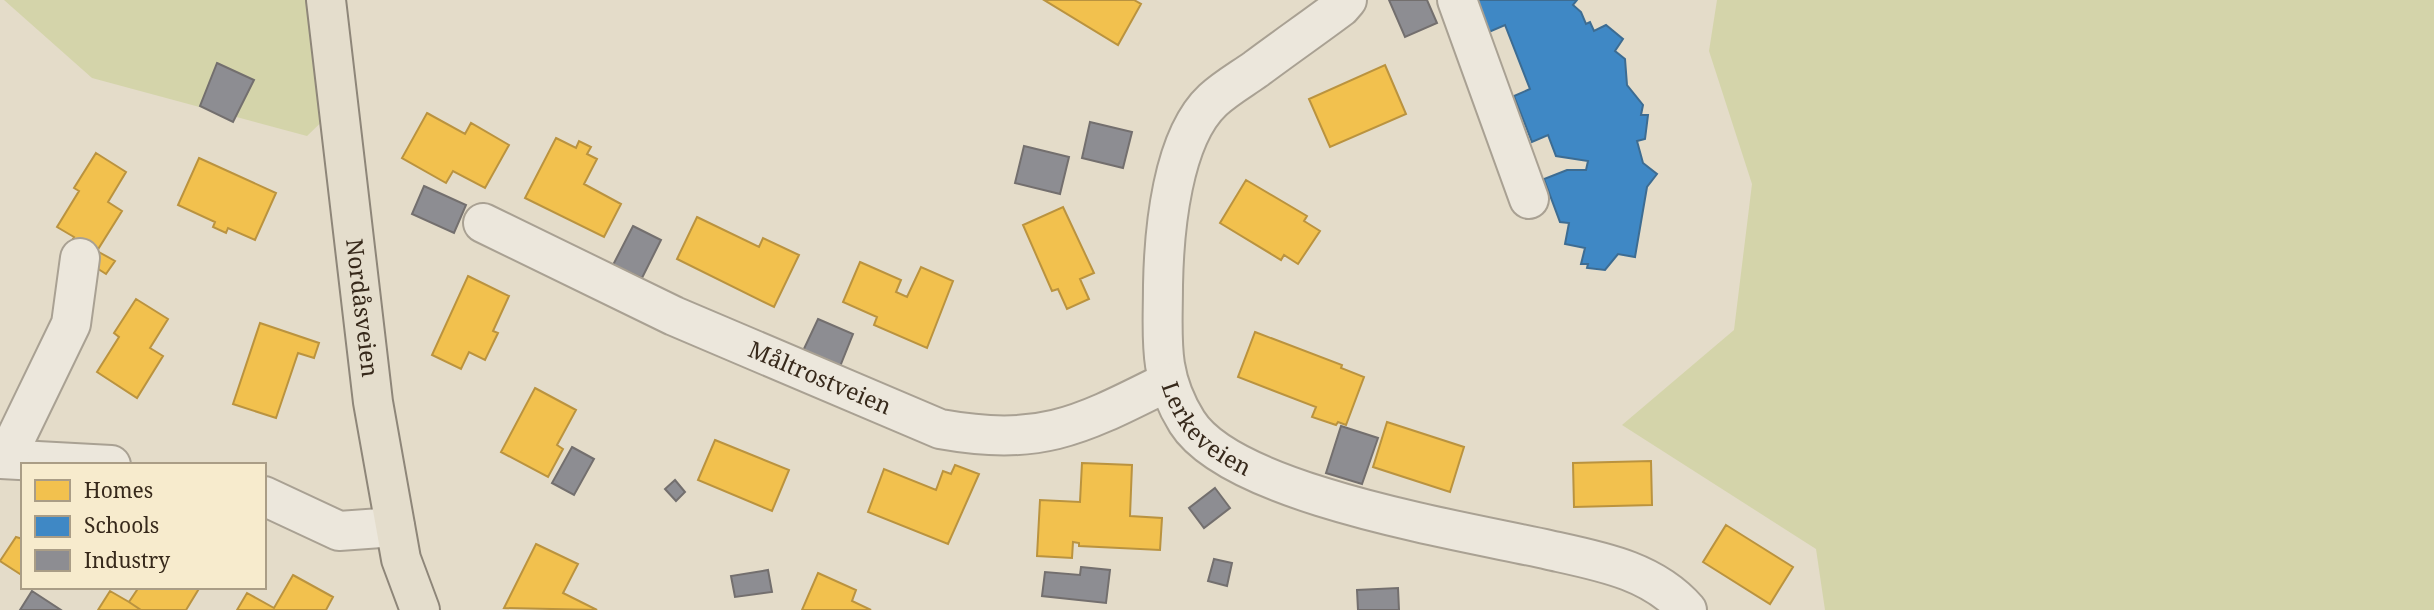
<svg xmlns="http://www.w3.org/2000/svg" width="2434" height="610" viewBox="0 0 2434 610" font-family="'Noto Serif',serif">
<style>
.green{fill:#d4d4aa}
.homes{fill:#f2c14e;stroke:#ba933f;stroke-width:2}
.schools{fill:#3f88c5;stroke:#3d6c92;stroke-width:2}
.industry{fill:#8d8d92;stroke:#736f6e;stroke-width:2}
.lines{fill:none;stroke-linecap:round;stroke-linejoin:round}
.minor-casing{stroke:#a9a193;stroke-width:42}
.major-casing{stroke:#8e8679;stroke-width:42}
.minor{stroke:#ece7dc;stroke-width:38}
.major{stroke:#e4ddcc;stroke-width:38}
.labels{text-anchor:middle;stroke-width:7;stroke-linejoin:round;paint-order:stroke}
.street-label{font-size:23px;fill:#37291b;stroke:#f7ebcd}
</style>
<rect width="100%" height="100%" fill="#e4dcc9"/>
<path class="green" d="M 4,0 L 307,0 L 337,107 L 307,136 L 92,78 Z
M 1717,0 L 2434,0 L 2434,610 L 1825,610 L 1816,549 L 1622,425 L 1734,330 L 1752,184 L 1709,51 Z"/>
<path class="homes" d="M 1044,0 L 1134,0 L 1141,4 L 1118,45 Z
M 1385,65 L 1406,114 L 1330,147 L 1309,99 Z
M 427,113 L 465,134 L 471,123 L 509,145 L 485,188 L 453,171 L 446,183 L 402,158 Z
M 556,138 L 576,148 L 579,141 L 591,147 L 587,154 L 597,159 L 584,184 L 621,204 L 604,237 L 525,198 Z
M 96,153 L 126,172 L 108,202 L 122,211 L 97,251 L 115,261 L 106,274 L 67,249 L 74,237 L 57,227 L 79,191 L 74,188 Z
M 199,158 L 276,193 L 255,240 L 228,228 L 226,233 L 213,227 L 215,222 L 178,205 Z
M 1246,180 L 1307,216 L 1304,221 L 1320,231 L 1298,264 L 1284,255 L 1281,260 L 1220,223 Z
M 1063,207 L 1094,273 L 1080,279 L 1089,299 L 1067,309 L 1058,289 L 1052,291 L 1023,225 Z
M 697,217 L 759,247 L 763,238 L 799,255 L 774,307 L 677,259 Z
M 860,262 L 901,280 L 896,292 L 907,297 L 921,267 L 953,281 L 927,348 L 874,325 L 877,317 L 843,302 Z
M 468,276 L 509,296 L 493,331 L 498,333 L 485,360 L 469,352 L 461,369 L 432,355 Z
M 136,299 L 168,319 L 150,348 L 163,356 L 137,398 L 97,372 L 119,337 L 114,333 Z
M 260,323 L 319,343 L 314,358 L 298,353 L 276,418 L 233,404 Z
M 1255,332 L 1342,365 L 1341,368 L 1364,377 L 1346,425 L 1338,422 L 1336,425 L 1312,417 L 1316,407 L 1238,377 Z
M 535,388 L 576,410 L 557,445 L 563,449 L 548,477 L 501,452 Z
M 1387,422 L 1464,447 L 1450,492 L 1373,467 Z
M 715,440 L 789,470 L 772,511 L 698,480 Z
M 1651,461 L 1652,505 L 1574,507 L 1573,463 Z
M 1082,463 L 1132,465 L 1130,516 L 1162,518 L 1160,550 L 1079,546 L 1079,543 L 1073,542 L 1072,558 L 1037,556 L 1040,500 L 1080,502 Z
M 955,465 L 979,474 L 948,544 L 868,512 L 884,469 L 936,490 L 943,471 L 951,474 Z
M 1726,525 L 1793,567 L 1770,604 L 1703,562 Z
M 16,537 L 23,539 L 23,576 L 0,561 Z
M 536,544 L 578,564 L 563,593 L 597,610 L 504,608 Z
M 818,573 L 856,590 L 852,601 L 871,610 L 802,610 Z
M 293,575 L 333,597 L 326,610 L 237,610 L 247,593 L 274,608 Z
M 139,587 L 200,587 L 186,610 L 141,610 L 129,602 Z
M 110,591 L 129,602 L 141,610 L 98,610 Z"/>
<path class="schools" d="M 1476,0 L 1577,0 L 1573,5 L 1581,12 L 1586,24 L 1590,22 L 1594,31 L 1606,25 L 1623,39 L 1615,51 L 1625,59 L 1627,85 L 1643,105 L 1641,115 L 1648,115 L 1645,139 L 1637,141 L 1643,163 L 1657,174 L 1647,187 L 1635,257 L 1618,254 L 1605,270 L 1587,268 L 1588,264 L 1581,264 L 1585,248 L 1565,244 L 1569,223 L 1560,222 L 1544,179 L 1567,170 L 1586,170 L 1588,161 L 1556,156 L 1548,135 L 1532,142 L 1514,96 L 1530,89 L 1505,25 L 1489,32 Z"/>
<path class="industry" d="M 1389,0 L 1427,0 L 1437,23 L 1405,37 Z
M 217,63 L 254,80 L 233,122 L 200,106 Z
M 1090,122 L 1132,132 L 1123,168 L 1082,158 Z
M 1024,146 L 1069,157 L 1060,194 L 1015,183 Z
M 424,186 L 466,205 L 454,233 L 412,214 Z
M 633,226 L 661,240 L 642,278 L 613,265 Z
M 818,319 L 853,334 L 839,369 L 802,353 Z
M 1341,426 L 1378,438 L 1362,484 L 1326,473 Z
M 572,447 L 594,459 L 574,495 L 552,483 Z
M 675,480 L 685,492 L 676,501 L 665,489 Z
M 1215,488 L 1230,508 L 1204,528 L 1189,508 Z
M 1214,559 L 1232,563 L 1227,586 L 1208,581 Z
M 1081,567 L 1110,570 L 1106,603 L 1042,596 L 1045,572 L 1080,575 Z
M 768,570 L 772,592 L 735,597 L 731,576 Z
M 1398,588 L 1399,610 L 1358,610 L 1357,590 Z
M 32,591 L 61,610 L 20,610 Z"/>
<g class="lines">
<defs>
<g id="minor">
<path id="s1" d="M 1347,0 L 1341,7 C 1313,28 1284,48 1256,69 C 1242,79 1226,88 1213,100 C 1172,138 1164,231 1163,285 C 1163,338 1157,374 1187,422 C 1233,495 1465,531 1549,550 C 1599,561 1652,570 1687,610"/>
<path d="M 1457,0 L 1529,199"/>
<path id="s2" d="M 483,223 L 674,316 L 940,429 C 1041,447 1079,426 1167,382"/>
<path d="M 0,459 L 111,465"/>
<path d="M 9,459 L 9,452 L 71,324 L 80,258"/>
<path d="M 264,496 L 339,531 L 395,527"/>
</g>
<g id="major">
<path id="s3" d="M 326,0 L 373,402 L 401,559 L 420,610"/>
</g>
</defs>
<use href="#minor" class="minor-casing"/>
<use href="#major" class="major-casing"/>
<use href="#minor" class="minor"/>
<use href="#major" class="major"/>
</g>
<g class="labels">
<g class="street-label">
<text dy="8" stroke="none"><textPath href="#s3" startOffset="310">Nordåsveien</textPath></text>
<text dy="8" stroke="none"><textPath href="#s2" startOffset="371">Måltrostveien</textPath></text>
<text dy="8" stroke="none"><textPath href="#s1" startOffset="523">Lerkeveien</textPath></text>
</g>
</g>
<rect x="21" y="463" width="245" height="126" fill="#f7ebcd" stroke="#aa9d86" stroke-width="2"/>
<rect x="35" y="480" width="35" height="21" fill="#f2c14e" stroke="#aa9d86" stroke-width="2"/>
<text x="84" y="498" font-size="21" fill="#37291b">Homes</text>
<rect x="35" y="516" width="35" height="21" fill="#3f88c5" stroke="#aa9d86" stroke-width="2"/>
<text x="84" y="533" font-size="21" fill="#37291b">Schools</text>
<rect x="35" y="550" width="35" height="21" fill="#8d8d92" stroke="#aa9d86" stroke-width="2"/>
<text x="84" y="568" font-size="21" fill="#37291b">Industry</text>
</svg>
